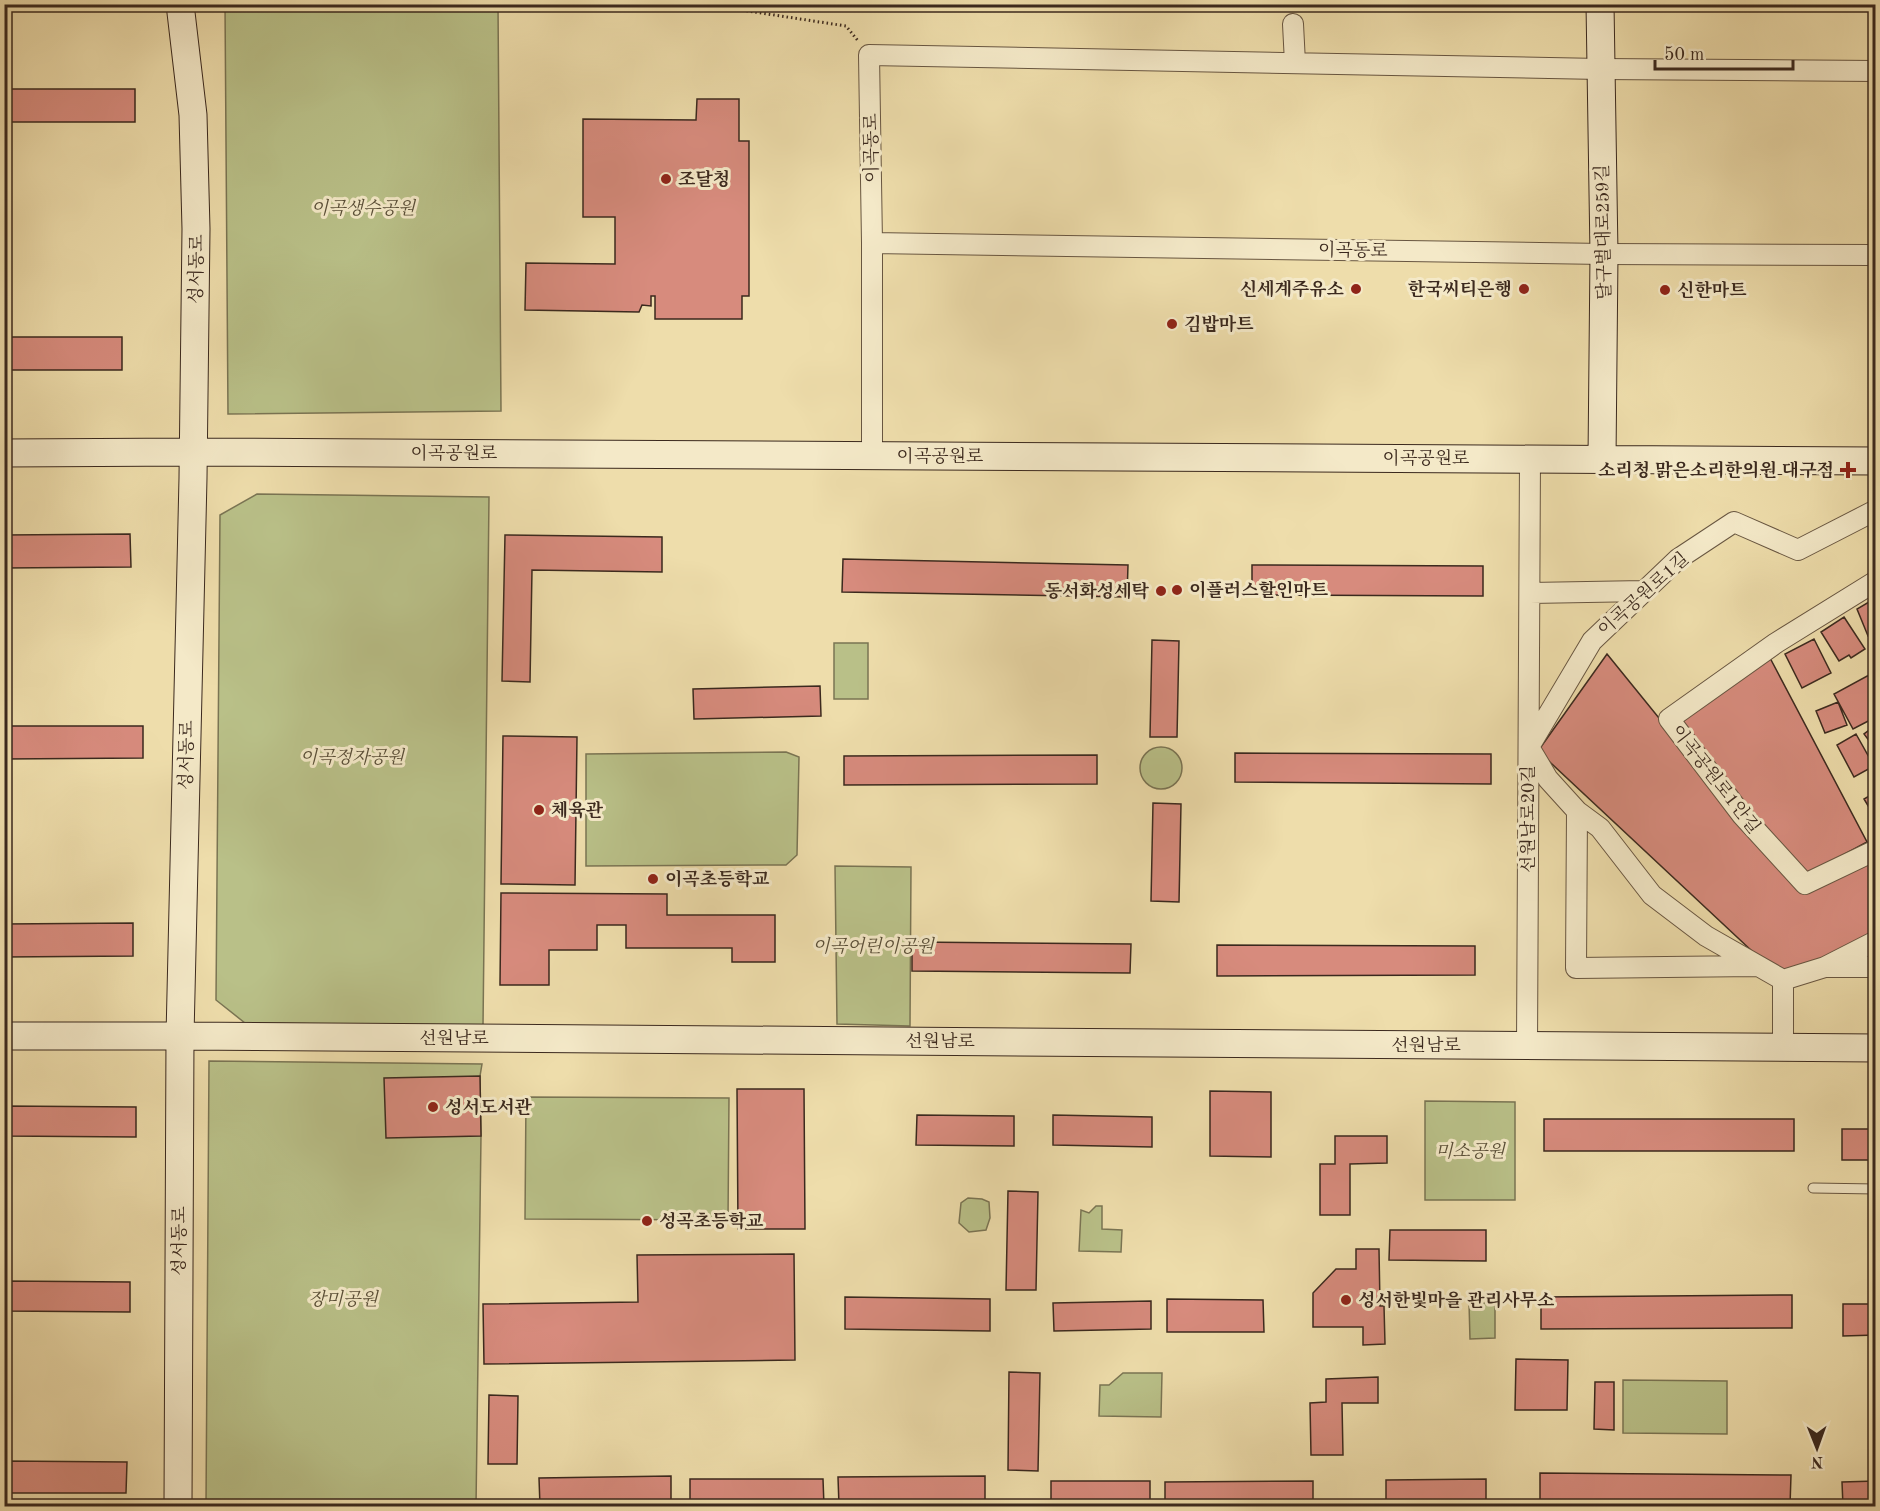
<svg xmlns="http://www.w3.org/2000/svg" width="1880" height="1511" viewBox="0 0 1880 1511" font-family="'Old Standard TT','Noto Serif KR',serif">
<style>
.green{fill:#b9c088;stroke:#7a7453;stroke-width:1.5}
.building{fill:#d78b7d;stroke:#3b291e;stroke-width:1.5}
.lines{fill:none;stroke-linecap:round;stroke-linejoin:round}
.lane-casing{stroke:#685641;stroke-width:11}
.street-casing{stroke:#685641;stroke-width:22}
.secondary-casing{stroke:#3b291e;stroke-width:29}
.path{stroke:#3b291e;stroke-width:3;stroke-dasharray:1.5 3;stroke-linecap:butt}
.lane{stroke:#f4e9c8;stroke-width:9}
.street{stroke:#f4e9c8;stroke-width:20}
.secondary{stroke:#f4e9c8;stroke-width:27}
.poi-dot{fill:#8f2418;stroke:#f4e9c8;stroke-width:2}
.labels{text-anchor:middle;stroke-width:6;stroke-linejoin:round;paint-order:stroke}
.street-label{font-size:18px;fill:#3b291e;stroke:#f4e9c8}
.poi-label{font-size:18px;font-weight:bold;fill:#3b291e;stroke:#f4e9c8;text-anchor:start}
.park-label{font-size:18px;font-style:italic;fill:#5a4f38;stroke:#f4e9c8}
</style>
<rect width="100%" height="100%" fill="#eeddab"/>
<filter id="stains"><feTurbulence type="fractalNoise" baseFrequency=".00333" numOctaves="4"/><feColorMatrix values="0 0 0 0 .2 0 0 0 0 .09 0 0 0 0 .02 0 0 0 .5 -.17"/></filter>
<radialGradient id="worn" r=".72"><stop offset=".6" stop-color="#630" stop-opacity="0"/><stop offset="1" stop-color="#630" stop-opacity=".3"/></radialGradient>
<path class="green" d="M 225,5 L 498,5 L 501,411 L 228,414 Z
M 257,494 L 489,497 L 483,1026 L 245,1023 L 216,1000 L 220,515 Z
M 834,643 L 868,643 L 868,699 L 834,699 Z
M1140 768a21 21 0 1 1 42 0a21 21 0 1 1-42 0Z
M 786,752 L 799,757 L 797,855 L 786,865 L 586,866 L 586,754 Z
M 835,866 L 911,867 L 910,1026 L 837,1024 Z
M 209,1061 L 482,1064 L 480,1076 L 481,1136 L 476,1506 L 208,1506 L 206,1505 Z
M 526,1097 L 729,1098 L 728,1220 L 525,1219 Z
M 1425,1101 L 1515,1102 L 1515,1200 L 1425,1200 Z
M 968,1198 L 982,1199 L 989,1202 L 990,1218 L 986,1230 L 969,1232 L 959,1223 L 961,1203 Z
M 1096,1206 L 1102,1206 L 1102,1229 L 1122,1230 L 1121,1252 L 1079,1251 L 1081,1210 L 1089,1213 Z
M 1469,1303 L 1495,1303 L 1495,1338 L 1470,1339 Z
M 1123,1373 L 1162,1373 L 1161,1417 L 1099,1416 L 1100,1385 L 1109,1385 Z
M 1623,1380 L 1727,1381 L 1727,1434 L 1623,1433 Z"/>
<path class="building" d="M 923,4 L 1054,4 L 923,7 Z
M 4,89 L 135,89 L 135,122 L 4,122 Z
M 697,99 L 739,99 L 739,141 L 749,141 L 749,296 L 742,296 L 742,319 L 655,319 L 655,296 L 651,296 L 651,306 L 642,305 L 639,312 L 525,310 L 526,263 L 615,264 L 615,217 L 583,217 L 583,119 L 696,120 Z
M 4,337 L 122,337 L 122,370 L 4,370 Z
M 130,534 L 131,567 L 4,568 L 4,535 Z
M 505,535 L 662,537 L 662,572 L 532,570 L 530,682 L 502,681 Z
M 843,559 L 1128,565 L 1127,597 L 842,592 Z
M 1252,565 L 1483,566 L 1483,596 L 1252,595 Z
M 1874,599 L 1876,602 L 1876,631 L 1868,636 L 1857,609 Z
M 1844,617 L 1865,649 L 1851,658 L 1849,655 L 1839,661 L 1821,632 Z
M 1814,639 L 1831,673 L 1802,688 L 1785,654 Z
M 1152,640 L 1179,641 L 1177,737 L 1150,737 Z
M 1607,654 L 1801,893 L 1876,856 L 1876,935 L 1783,980 L 1538,751 Z
M 1769,656 L 1867,842 L 1803,877 L 1678,724 Z
M 1876,671 L 1876,687 L 1869,675 Z
M 1869,675 L 1876,687 L 1876,717 L 1853,729 L 1834,694 Z
M 820,686 L 821,716 L 694,719 L 693,689 Z
M 1838,702 L 1847,725 L 1825,733 L 1816,711 Z
M 1876,725 L 1876,750 L 1864,734 Z
M 4,726 L 143,726 L 143,758 L 4,759 Z
M 1856,734 L 1874,766 L 1854,777 L 1837,745 Z
M 503,736 L 577,737 L 575,885 L 501,884 Z
M 1235,753 L 1491,754 L 1491,784 L 1235,782 Z
M 1097,755 L 1097,784 L 844,785 L 844,756 Z
M 1876,792 L 1876,819 L 1864,799 Z
M 1153,803 L 1181,804 L 1179,902 L 1151,901 Z
M 501,893 L 667,894 L 667,915 L 775,915 L 775,962 L 732,962 L 732,948 L 626,948 L 626,925 L 597,925 L 597,950 L 549,950 L 549,985 L 500,985 Z
M 133,923 L 133,956 L 4,957 L 4,924 Z
M 912,942 L 1131,944 L 1130,973 L 912,971 Z
M 1217,945 L 1475,946 L 1475,975 L 1217,976 Z
M 480,1076 L 481,1136 L 386,1138 L 384,1078 Z
M 737,1089 L 804,1089 L 805,1229 L 738,1229 Z
M 1210,1091 L 1271,1092 L 1271,1157 L 1210,1156 Z
M 4,1106 L 136,1107 L 136,1137 L 4,1136 Z
M 917,1115 L 1014,1116 L 1014,1146 L 916,1145 Z
M 1053,1115 L 1152,1117 L 1152,1147 L 1053,1145 Z
M 1544,1119 L 1794,1119 L 1794,1151 L 1544,1151 Z
M 1842,1129 L 1876,1129 L 1876,1160 L 1842,1160 Z
M 1335,1136 L 1387,1136 L 1387,1163 L 1350,1164 L 1350,1215 L 1320,1215 L 1320,1164 L 1335,1164 Z
M 1008,1191 L 1038,1192 L 1036,1290 L 1006,1290 Z
M 1390,1230 L 1486,1230 L 1486,1261 L 1389,1260 Z
M 1356,1249 L 1379,1249 L 1380,1306 L 1384,1306 L 1385,1344 L 1363,1345 L 1363,1327 L 1313,1327 L 1313,1293 L 1336,1269 L 1356,1269 Z
M 794,1254 L 795,1360 L 484,1364 L 483,1304 L 638,1302 L 637,1255 Z
M 4,1281 L 130,1282 L 130,1312 L 4,1311 Z
M 1792,1295 L 1792,1328 L 1541,1329 L 1541,1297 Z
M 845,1297 L 990,1299 L 990,1331 L 845,1329 Z
M 1167,1299 L 1263,1300 L 1264,1332 L 1167,1332 Z
M 1151,1301 L 1151,1329 L 1054,1331 L 1053,1303 Z
M 1843,1304 L 1876,1304 L 1876,1335 L 1843,1336 Z
M 1516,1359 L 1568,1360 L 1567,1410 L 1515,1410 Z
M 1009,1372 L 1040,1373 L 1038,1471 L 1008,1470 Z
M 1378,1377 L 1378,1403 L 1342,1403 L 1343,1455 L 1311,1455 L 1310,1403 L 1326,1402 L 1326,1379 Z
M 1595,1382 L 1614,1382 L 1614,1430 L 1594,1429 Z
M 489,1395 L 518,1396 L 517,1464 L 488,1464 Z
M 4,1461 L 127,1462 L 126,1493 L 4,1493 Z
M 1540,1473 L 1791,1475 L 1790,1506 L 1540,1506 Z
M 671,1476 L 671,1506 L 540,1506 L 539,1478 Z
M 985,1476 L 985,1506 L 839,1506 L 838,1477 Z
M 690,1479 L 823,1479 L 824,1506 L 690,1506 Z
M 1486,1479 L 1486,1506 L 1386,1506 L 1386,1480 Z
M 1051,1481 L 1150,1481 L 1150,1506 L 1051,1506 Z
M 1313,1481 L 1313,1506 L 1165,1506 L 1165,1482 Z
M 1876,1481 L 1876,1506 L 1843,1506 L 1842,1482 Z"/>
<g class="lines">
<defs>
<path id="lane" d="M 1813,1188 L 1876,1189"/>
<path id="street" d="M 1293,24 L 1295,63
M 872,243 L 1604,254 L 1876,255
M 872,455 L 872,243 L 869,55 L 1600,69 L 1876,71
M 1876,510 L 1798,550 L 1734,522 L 1678,559 L 1592,641 L 1529,747 L 1548,779 L 1577,811 L 1600,828 L 1652,895 L 1706,936 L 1783,980 L 1825,967 L 1876,941
M 1876,581 L 1776,643 L 1669,719 L 1742,815 L 1805,884 L 1876,850
M 1530,593 L 1644,591
M 1577,811 L 1576,968 L 1756,966
M 1827,967 L 1876,967
M 1527,1046 L 1530,459
M 1783,1048 L 1783,980"/>
<path id="secondary" d="M 1600,4 L 1604,254 L 1602,459
M 4,453 L 193,452 L 1876,461
M 4,1036 L 180,1036 L 1876,1048
M 178,1506 L 180,1036 L 193,478 L 196,229 L 193,115 L 180,4"/>
</defs>
<use href="#lane" class="lane-casing"/>
<use href="#street" class="street-casing"/>
<use href="#secondary" class="secondary-casing"/>
<path class="path" d="M 702,4 L 846,26 L 859,42"/>
<use href="#lane" class="lane"/>
<use href="#street" class="street"/>
<use href="#secondary" class="secondary"/>
</g>
<g class="poi-dot">
<circle cx="666" cy="179" r="6"/>
<circle cx="1356" cy="289" r="6"/>
<circle cx="1524" cy="289" r="6"/>
<circle cx="1665" cy="290" r="6"/>
<circle cx="1172" cy="324" r="6"/>
<path d="M1845 461h6v6h6v6h-6v6h-6v-6h-6v-6h6z"/>
<circle cx="1177" cy="590" r="6"/>
<circle cx="1161" cy="591" r="6"/>
<circle cx="539" cy="810" r="6"/>
<circle cx="653" cy="879" r="6"/>
<circle cx="433" cy="1107" r="6"/>
<circle cx="647" cy="1221" r="6"/>
<circle cx="1346" cy="1300" r="6"/>
</g>
<g class="labels">
<g class="street-label">
<text transform="translate(871 148) rotate(-91)" y="6">이곡동로</text>
<text transform="translate(1603 232) rotate(-91)" y="6">달구벌대로259길</text>
<text transform="translate(1353 250) rotate(1)" y="6">이곡동로</text>
<text transform="translate(196 269) rotate(-89)" y="6">성서동로</text>
<text x="454" y="459">이곡공원로</text>
<text x="940" y="462">이곡공원로</text>
<text x="1426" y="464">이곡공원로</text>
<text transform="translate(1643 594) rotate(-42)" y="6">이곡공원로1길</text>
<text transform="translate(186 755) rotate(-89)" y="6">성서동로</text>
<text transform="translate(1716 779) rotate(52)" y="6">이곡공원로1안길</text>
<text transform="translate(1528 819) rotate(-90)" y="6">선원남로20길</text>
<text x="454" y="1044">선원남로</text>
<text x="940" y="1047">선원남로</text>
<text x="1426" y="1051">선원남로</text>
<text transform="translate(179 1241) rotate(-90)" y="6">성서동로</text>
</g>
<g class="poi-label">
<text x="678" y="185">조달청</text>
<text x="1344" y="295" text-anchor="end">신세계주유소</text>
<text x="1512" y="295" text-anchor="end">한국씨티은행</text>
<text x="1677" y="296">신한마트</text>
<text x="1184" y="330">김밥마트</text>
<text x="1834" y="476" text-anchor="end">소리청 맑은소리한의원 대구점</text>
<text x="1189" y="596">이플러스할인마트</text>
<text x="1149" y="597" text-anchor="end">동서화성세탁</text>
<text x="551" y="816">체육관</text>
<text x="665" y="885">이곡초등학교</text>
<text x="445" y="1113">성서도서관</text>
<text x="659" y="1227">성곡초등학교</text>
<text x="1358" y="1306">성서한빛마을 관리사무소</text>
</g>
<g class="park-label">
<text x="363" y="214">이곡생수공원</text>
<text x="352" y="763">이곡정자공원</text>
<text x="873" y="952">이곡어린이공원</text>
<text x="1470" y="1157">미소공원</text>
<text x="343" y="1305">장미공원</text>
</g>
</g>
<rect width="1880" height="1511" fill="none" stroke="#eeddab" stroke-width="24"/>
<rect x="6" y="6" width="1868" height="1499" fill="none" stroke="#3b291e" stroke-width="3"/>
<rect x="12" y="12" width="1856" height="1487" fill="none" stroke="#3b291e" stroke-width="1.5"/>
<g transform="translate(1817 1448) rotate(179)" stroke="#f4e9c8" stroke-width="4.5" paint-order="stroke">
<path d="M0-4.5L10 22L0 15L-10 22Z" fill="#3b291e"/>
<text y="-9" font-size="16" font-weight="bold" text-anchor="middle" fill="#3b291e">N</text>
</g>
<path d="M1655 60v9h138v-9" fill="none" stroke="#3b291e" stroke-width="3"/>
<text x="1664" y="60" font-size="18" fill="#3b291e" stroke="#f4e9c8" stroke-width="4.5" paint-order="stroke">50 m</text>
<rect width="100%" height="100%" filter="url(#stains)"/>
<rect width="100%" height="100%" fill="url(#worn)"/>
</svg>
